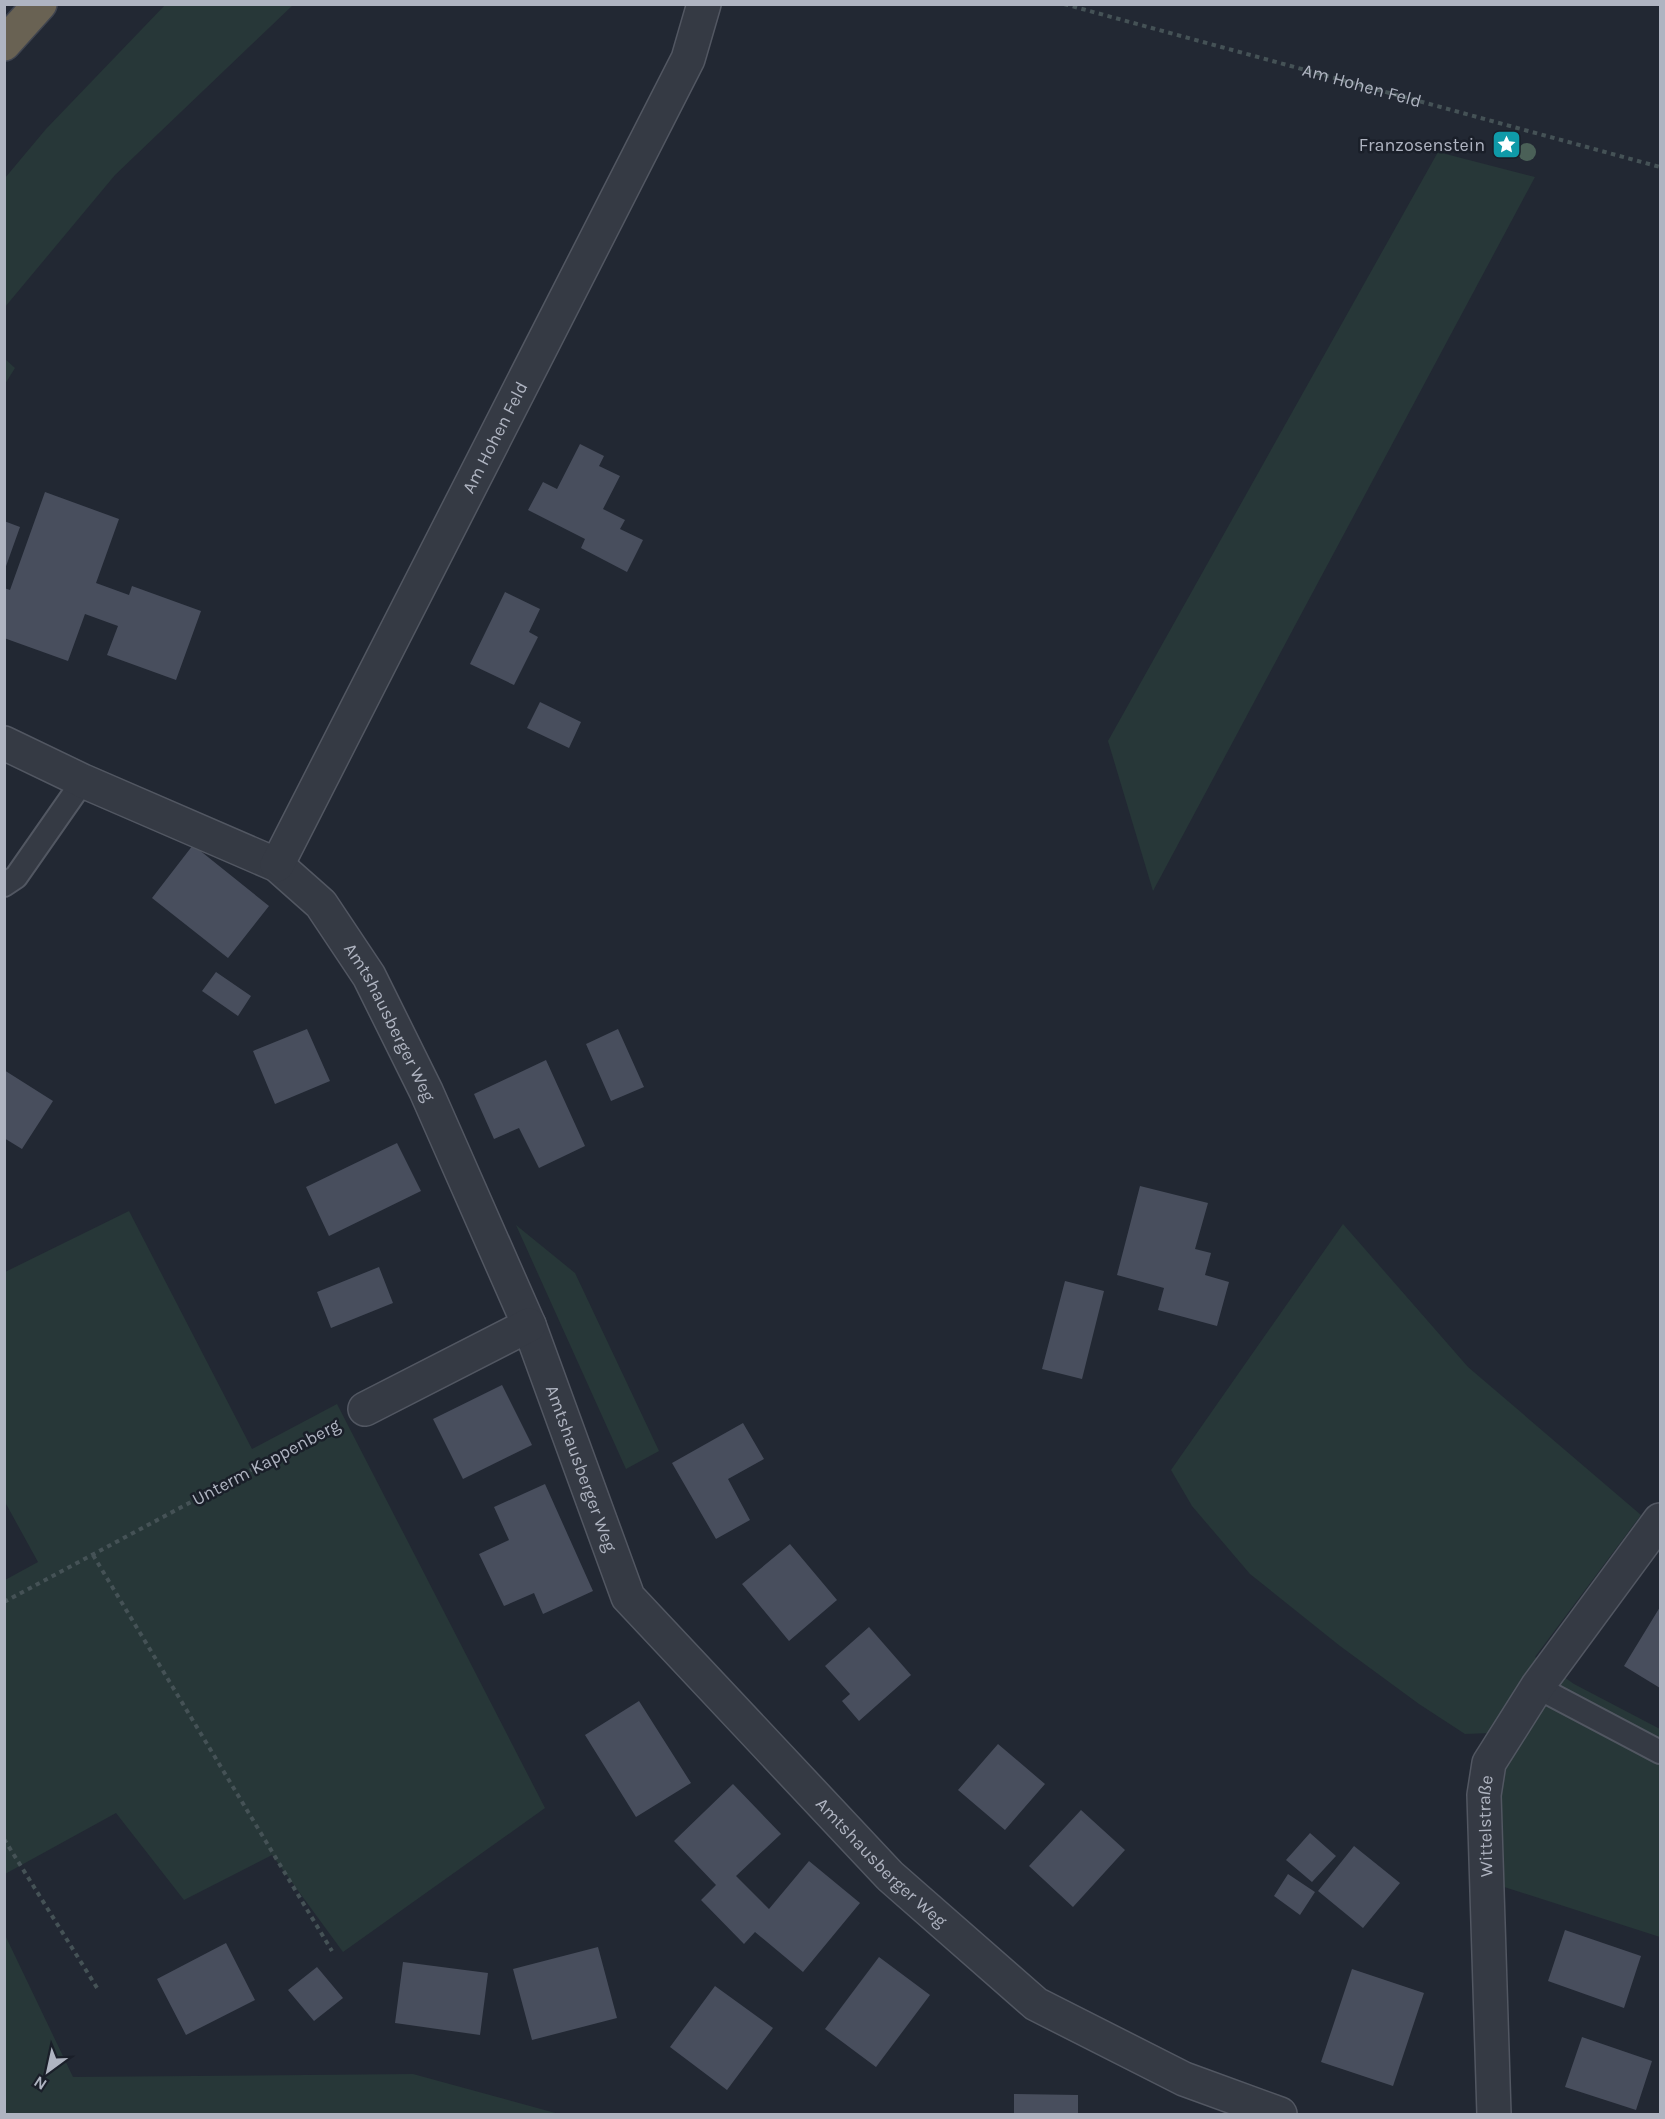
<svg xmlns="http://www.w3.org/2000/svg" width="1665" height="2119" viewBox="0 0 1665 2119" font-family="Karla,sans-serif">
<style>
.green{fill:#273738}
.building{fill:#484e5d}
.lines{fill:none;stroke-linecap:round;stroke-linejoin:round}
.service-casing{stroke:#525762;stroke-width:26}
.minor-casing{stroke:#525762;stroke-width:36}
.motorway-casing{stroke:#3f444f;stroke-width:36}
.path{stroke:#455256;stroke-width:4;stroke-dasharray:4.5 4.5;stroke-linecap:butt}
.service{stroke:#353a44;stroke-width:22}
.minor{stroke:#353a44;stroke-width:33}
.motorway{stroke:#696253;stroke-width:33}
.tree{fill:#4a6057}
.labels{text-anchor:middle;stroke-width:5;stroke-linejoin:round;paint-order:stroke}
.street-label{font-size:18px;fill:#afb4c1;stroke:#1a1f29}
.poi-label{font-size:18px;fill:#afb4c1;stroke:#1a1f29;text-anchor:end}
</style>
<rect width="100%" height="100%" fill="#222833"/>
<path class="green" d="M 166,4 L 293,5 L 115,175 L 5,307 L 5,178 L 46,129 Z
M 1438,152 L 1535,177 L 1153,891 L 1108,741 Z
M 5,359 L 15,368 L 5,384 Z
M 129,1211 L 252,1449 L 337,1404 L 545,1808 L 343,1952 L 272,1855 L 184,1900 L 116,1813 L 5,1874 L 5,1580 L 38,1562 L 5,1502 L 5,1272 Z
M 1343,1224 L 1468,1367 L 1641,1515 L 1535,1657 L 1574,1684 L 1660,1729 L 1660,1937 L 1498,1885 L 1491,1733 L 1465,1734 L 1419,1704 L 1340,1646 L 1250,1574 L 1192,1506 L 1171,1470 Z
M 516,1225 L 575,1273 L 659,1451 L 626,1469 Z
M 5,1935 L 73,2077 L 413,2074 L 559,2114 L 5,2114 Z"/>
<path class="building" d="M 580,444 L 604,456 L 599,466 L 620,476 L 603,509 L 625,520 L 620,529 L 643,540 L 627,572 L 581,548 L 585,539 L 528,510 L 543,482 L 557,489 Z
M 45,492 L 119,519 L 96,583 L 129,595 L 132,586 L 201,611 L 176,680 L 107,655 L 118,626 L 85,614 L 68,661 L 4,638 L 4,588 L 10,590 Z
M 4,521 L 20,527 L 5,569 L 4,569 Z
M 505,592 L 540,609 L 529,632 L 538,637 L 514,685 L 470,664 Z
M 540,702 L 581,722 L 569,748 L 527,728 Z
M 193,845 L 269,906 L 228,958 L 152,898 Z
M 216,972 L 251,996 L 238,1016 L 202,991 Z
M 307,1029 L 330,1081 L 275,1104 L 253,1051 Z
M 618,1029 L 644,1087 L 611,1101 L 586,1044 Z
M 546,1060 L 585,1146 L 539,1168 L 519,1128 L 494,1139 L 474,1094 Z
M 4,1070 L 53,1101 L 22,1149 L 4,1138 Z
M 397,1143 L 421,1191 L 329,1236 L 306,1187 Z
M 1140,1186 L 1208,1203 L 1195,1249 L 1211,1253 L 1205,1275 L 1229,1282 L 1217,1326 L 1158,1310 L 1164,1288 L 1117,1275 Z
M 379,1267 L 393,1303 L 331,1328 L 317,1292 Z
M 1065,1281 L 1104,1291 L 1082,1379 L 1042,1369 Z
M 502,1385 L 532,1445 L 463,1479 L 433,1419 Z
M 743,1423 L 764,1459 L 728,1479 L 750,1520 L 716,1539 L 672,1463 Z
M 545,1484 L 593,1591 L 543,1614 L 534,1593 L 504,1606 L 479,1554 L 509,1540 L 494,1507 Z
M 790,1544 L 837,1600 L 789,1641 L 742,1584 Z
M 1660,1607 L 1660,1688 L 1624,1666 Z
M 869,1627 L 911,1675 L 859,1721 L 842,1701 L 850,1694 L 825,1666 Z
M 639,1701 L 691,1783 L 636,1817 L 585,1735 Z
M 998,1744 L 1045,1784 L 1005,1830 L 958,1790 Z
M 733,1784 L 781,1834 L 736,1876 L 769,1909 L 809,1861 L 860,1903 L 803,1972 L 755,1932 L 744,1944 L 701,1900 L 716,1885 L 674,1841 Z
M 1081,1810 L 1125,1850 L 1073,1907 L 1029,1866 Z
M 1310,1833 L 1336,1856 L 1312,1882 L 1286,1860 Z
M 1354,1846 L 1400,1883 L 1363,1928 L 1318,1891 Z
M 1288,1874 L 1315,1892 L 1300,1915 L 1274,1896 Z
M 1565,1930 L 1641,1956 L 1624,2008 L 1548,1981 Z
M 226,1943 L 255,2000 L 186,2035 L 157,1979 Z
M 598,1947 L 617,2018 L 532,2040 L 513,1969 Z
M 879,1957 L 930,1995 L 876,2067 L 825,2029 Z
M 403,1962 L 488,1973 L 480,2035 L 395,2023 Z
M 317,1967 L 343,1998 L 314,2021 L 288,1990 Z
M 1352,1969 L 1424,1993 L 1393,2086 L 1321,2062 Z
M 715,1986 L 773,2028 L 727,2090 L 670,2047 Z
M 1582,2037 L 1652,2061 L 1636,2110 L 1565,2087 Z
M 1014,2094 L 1078,2095 L 1078,2114 L 1014,2114 Z"/>
<g class="lines">
<defs>
<path id="service" d="M 4,885 L 16,877 L 83,781
M 1537,1687 L 1660,1752"/>
<g id="minor">
<path id="s2" d="M 4,743 L 83,781 L 277,865 L 321,904 L 369,976 L 426,1091 L 529,1325 L 628,1597 L 890,1876 L 1036,2004 L 1184,2079 L 1280,2114"/>
<path id="s3" d="M 277,865 L 688,59 L 704,4"/>
<path d="M 365,1409 L 529,1325"/>
<path id="s4" d="M 1494,2114 L 1484,1795 L 1489,1763 L 1537,1687 L 1660,1520"/>
</g>
<path id="motorway" d="M 4,44 L 40,4"/>
</defs>
<use href="#service" class="service-casing"/>
<use href="#minor" class="minor-casing"/>
<use href="#motorway" class="motorway-casing"/>
<g class="path">
<path id="s1" d="M 1064,4 L 1660,167"/>
<path d="M 93,1555 L 332,1951"/>
<path d="M 4,1602 L 335,1425"/>
<path d="M 4,1839 L 99,1991"/>
</g>
<use href="#service" class="service"/>
<use href="#minor" class="minor"/>
<use href="#motorway" class="motorway"/>
</g>
<circle class="tree" cx="1527" cy="152" r="9"/>
<defs>
<symbol id="sight-square" viewBox="-11 -11 22 22"><rect x="-9" y="-9" width="18" height="18" rx="4" fill="#0f9aa8" stroke="#1a1f29"/><path d="M0-6L1.8-2.2L6-1.7L2.9 1.2L3.7 5.4L0 3.3L-3.7 5.4L-2.9 1.2L-6-1.7L-1.8-2.2Z" fill="#fff"/></symbol>
</defs>
<g fill-rule="evenodd">
<use href="#sight-square" x="1490" y="128" width="33" height="33"/>
</g>
<g class="labels">
<g class="street-label">
<text dy="6" stroke="none"><textPath href="#s1" startOffset="309">Am Hohen Feld</textPath></text>
<text dy="6" stroke="none"><textPath href="#s3" startOffset="480">Am Hohen Feld</textPath></text>
<text dy="6" stroke="none"><textPath href="#s2" startOffset="495">Amtshausberger Weg</textPath></text>
<text transform="translate(266 1462) rotate(-28)" y="6">Unterm Kappenberg</text>
<text dy="6" stroke="none"><textPath href="#s2" startOffset="981">Amtshausberger Weg</textPath></text>
<text dy="6" stroke="none"><textPath href="#s4" startOffset="288">Wittelstraße</textPath></text>
<text dy="6" stroke="none"><textPath href="#s2" startOffset="1485">Amtshausberger Weg</textPath></text>
</g>
<g class="poi-label">
<text x="1485" y="151">Franzosenstein</text>
</g>
</g>
<rect width="1665" height="2119" fill="none" stroke="#afb4c1" stroke-width="12"/>
<g transform="translate(48 2071) rotate(213)" stroke="#1a1f29" stroke-width="4.5" paint-order="stroke">
<path d="M0-4.5L10 22L0 15L-10 22Z" fill="#afb4c1"/>
<text y="-9" font-size="16" font-weight="bold" text-anchor="middle" fill="#afb4c1">N</text>
</g>
</svg>
